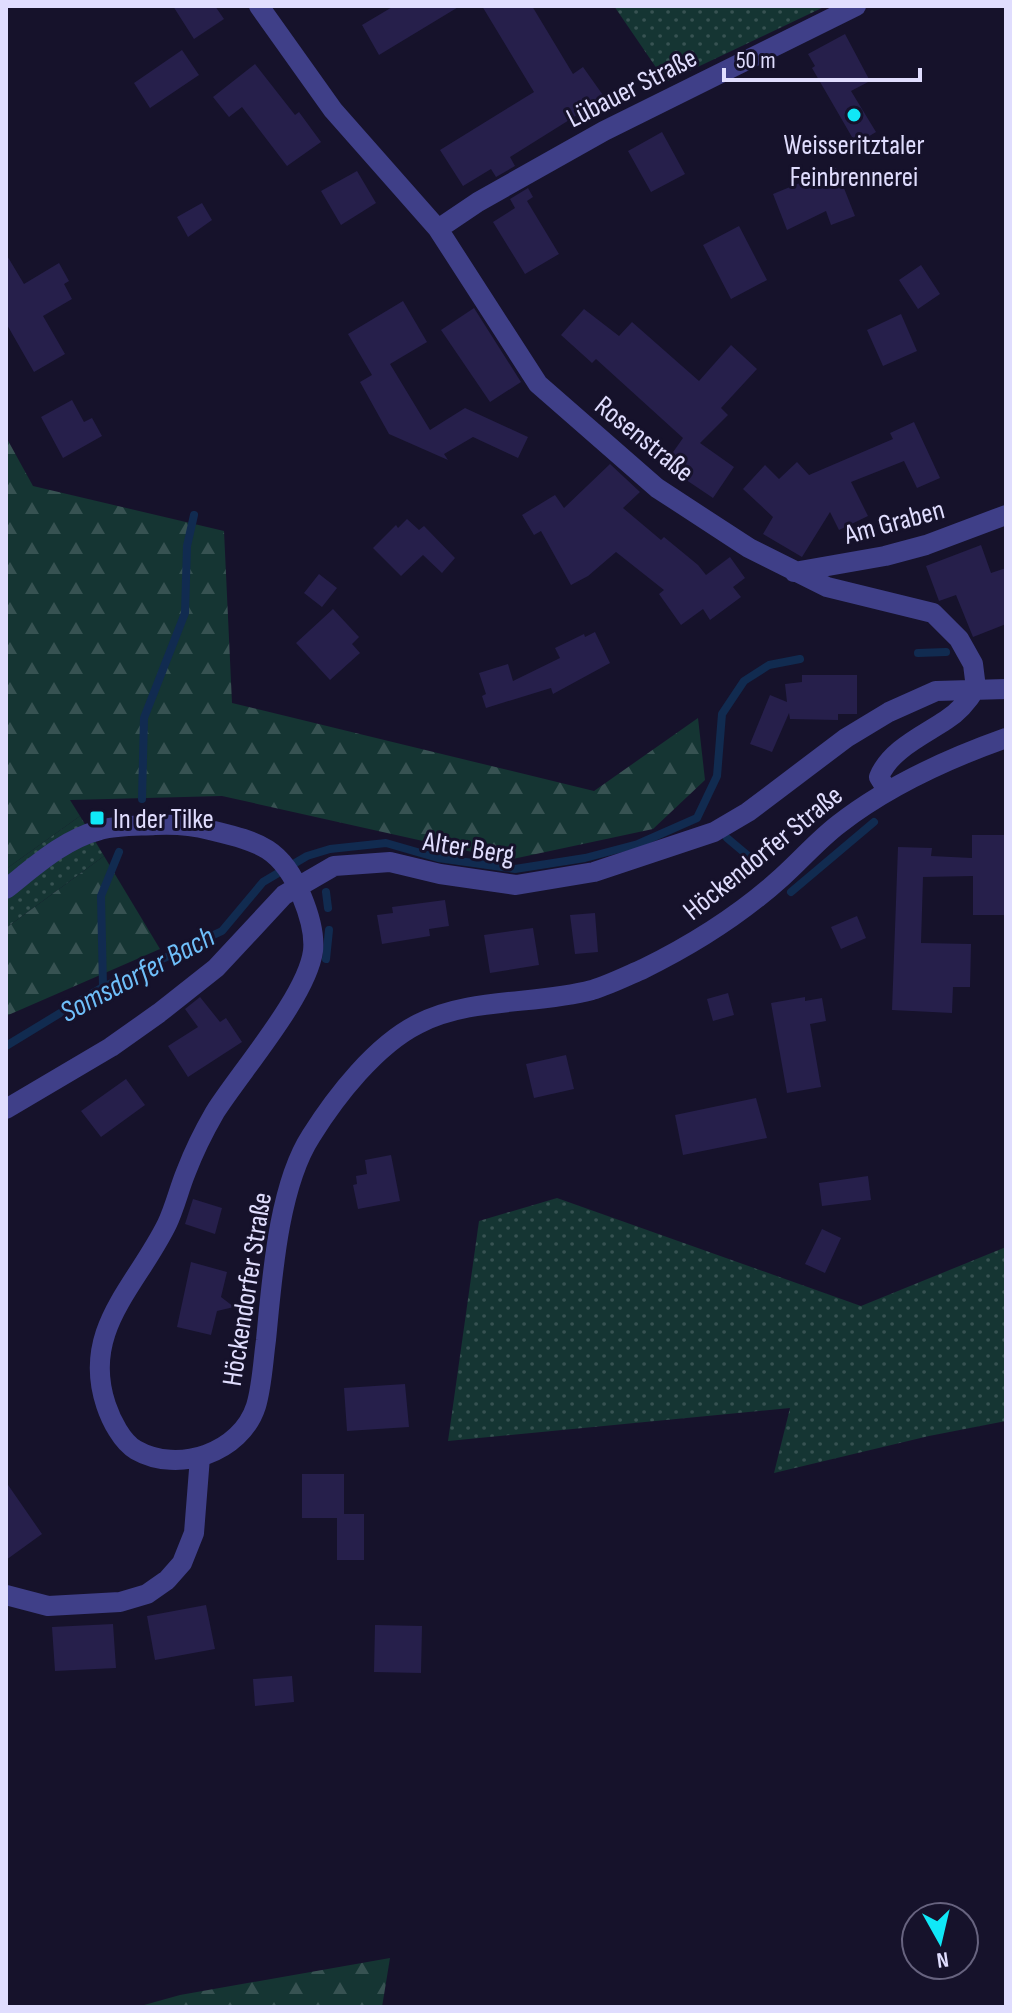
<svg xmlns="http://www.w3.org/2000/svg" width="1012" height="2013" viewBox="0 0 1012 2013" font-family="'Sofia Sans Condensed',sans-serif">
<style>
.grass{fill:url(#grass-dots)}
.forest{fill:url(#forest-firs)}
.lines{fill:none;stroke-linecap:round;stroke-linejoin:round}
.stream{stroke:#112b50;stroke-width:8}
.building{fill:#261f4b}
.street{stroke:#3f3f88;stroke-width:20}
.poi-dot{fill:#10e8f7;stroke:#16122b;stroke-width:3}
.labels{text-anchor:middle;stroke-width:6;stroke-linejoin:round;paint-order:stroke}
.street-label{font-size:28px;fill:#e0ddfe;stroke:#16122b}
.poi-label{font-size:28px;fill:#e0ddfe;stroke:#16122b}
.water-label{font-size:30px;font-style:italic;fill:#6fbffa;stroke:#16122b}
</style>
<defs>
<pattern id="grass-dots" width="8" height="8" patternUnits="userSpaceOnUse" patternTransform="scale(2)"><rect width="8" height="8" fill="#153533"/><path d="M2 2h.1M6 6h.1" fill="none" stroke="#375252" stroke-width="1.8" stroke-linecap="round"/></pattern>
<pattern id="forest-firs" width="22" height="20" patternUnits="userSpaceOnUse" patternTransform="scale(2)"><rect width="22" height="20" fill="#153533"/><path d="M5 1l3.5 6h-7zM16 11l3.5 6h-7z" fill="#375252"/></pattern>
</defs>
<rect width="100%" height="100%" fill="#16122b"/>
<path class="grass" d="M 614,6 L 826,6 L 666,82 Z
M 80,816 L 104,856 L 6,928 L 6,869 Z
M 557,1198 L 861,1306 L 1006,1247 L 1006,1421 L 929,1436 L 774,1473 L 790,1408 L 448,1441 L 479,1221 Z"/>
<path class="forest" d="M 6,437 L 33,486 L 224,531 L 232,703 L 594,791 L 698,718 L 705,780 L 653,829 L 508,860 L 222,796 L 70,800 L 80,816 L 6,869 Z
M 104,856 L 160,949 L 6,1016 L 6,928 Z
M 390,1958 L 382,2007 L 137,2007 L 180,1995 Z"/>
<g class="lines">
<path class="stream" d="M 918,653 L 946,652
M 142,799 L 144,718 L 185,613 L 187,546 L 194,515
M 727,838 L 759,865
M 326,892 L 328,908
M 791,892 L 874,822
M 326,959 L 329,930
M 103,987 L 101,896 L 119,852
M 6,1046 L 103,987 L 222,931 L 263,882 L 307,856 L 330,849 L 386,843 L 438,858 L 515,869 L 585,858 L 638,844 L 697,818 L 717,776 L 722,714 L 744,681 L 769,665 L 800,659"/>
</g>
<path class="building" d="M 173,6 L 215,6 L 224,19 L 194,39 Z
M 394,6 L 460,6 L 379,55 L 362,25 Z
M 482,6 L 532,6 L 573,74 L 583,67 L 610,105 L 588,121 L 582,112 L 510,157 L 515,166 L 496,177 L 491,169 L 463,186 L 440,150 L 534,92 Z
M 845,34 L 870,81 L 851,91 L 876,132 L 856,144 L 812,68 L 815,66 L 808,54 Z
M 182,50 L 199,75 L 150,108 L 134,83 Z
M 255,64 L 295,115 L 299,112 L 321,142 L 287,166 L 242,107 L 229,117 L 213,97 Z
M 662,132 L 685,174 L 651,192 L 628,151 Z
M 836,168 L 855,216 L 831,225 L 826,211 L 787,230 L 773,194 Z
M 357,171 L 376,203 L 341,225 L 321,191 Z
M 528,188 L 533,197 L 527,201 L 559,254 L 525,274 L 493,222 L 515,208 L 510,199 Z
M 202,203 L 212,220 L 188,237 L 177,217 Z
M 739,226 L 767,280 L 731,299 L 703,245 Z
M 6,254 L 24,284 L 59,263 L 69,281 L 64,284 L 72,299 L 43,316 L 65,354 L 34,372 L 6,323 Z
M 921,265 L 940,294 L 918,309 L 899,280 Z
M 403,301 L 427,342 L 390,364 L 430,430 L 465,408 L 528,437 L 518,458 L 473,437 L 444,454 L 448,460 L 389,434 L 360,382 L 372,375 L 348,334 Z
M 474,308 L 521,382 L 490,402 L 441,330 Z
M 584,309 L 619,336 L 632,322 L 699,381 L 731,345 L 757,369 L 721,408 L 728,415 L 700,443 L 734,467 L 713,498 L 664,465 L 683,438 L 596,359 L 592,363 L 561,335 Z
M 901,314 L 917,351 L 883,366 L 867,330 Z
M 72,400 L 84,422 L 92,418 L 102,436 L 63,458 L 41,417 Z
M 914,422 L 940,478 L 917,488 L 904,461 L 851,482 L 868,516 L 839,530 L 830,512 L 802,557 L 763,534 L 773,517 L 743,489 L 765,465 L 779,479 L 797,462 L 809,475 L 893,439 L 890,433 Z
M 610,464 L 640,492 L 623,508 L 661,540 L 664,537 L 698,565 L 706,575 L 730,557 L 745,578 L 733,587 L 741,597 L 710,620 L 703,609 L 681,625 L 659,594 L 664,590 L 616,552 L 588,576 L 571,585 L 541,531 L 534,535 L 522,515 L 555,495 L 564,508 Z
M 407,519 L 419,530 L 424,526 L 455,558 L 442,573 L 423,555 L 401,576 L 373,548 L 396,525 L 398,528 Z
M 981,545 L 991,573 L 1006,568 L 1006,624 L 973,637 L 956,595 L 939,601 L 926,566 Z
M 319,574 L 337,588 L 322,607 L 304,593 Z
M 333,609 L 359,637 L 352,644 L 360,653 L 330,680 L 296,643 Z
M 595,632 L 610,663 L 553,694 L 551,688 L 486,708 L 482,696 L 486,694 L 479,673 L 508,664 L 513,681 L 560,658 L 555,648 L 584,634 L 585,637 Z
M 802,675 L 857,675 L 857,714 L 838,714 L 838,720 L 790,719 L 789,713 L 772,752 L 750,744 L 770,695 L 787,702 L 785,684 L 802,682 Z
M 972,835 L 1006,835 L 1006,915 L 973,915 L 973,876 L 923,877 L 921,943 L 971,944 L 970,987 L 953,987 L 952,1013 L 892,1010 L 898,847 L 932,848 L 931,856 L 972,858 Z
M 445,900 L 449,926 L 429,929 L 430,936 L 382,944 L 377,915 L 393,913 L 392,907 Z
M 595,913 L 598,952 L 575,954 L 570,915 Z
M 857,916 L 866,938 L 841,949 L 831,927 Z
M 533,928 L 539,965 L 490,973 L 484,935 Z
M 728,993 L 734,1015 L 713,1021 L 707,999 Z
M 200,997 L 220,1022 L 226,1018 L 242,1042 L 188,1077 L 168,1046 L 198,1027 L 185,1009 Z
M 805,997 L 805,1001 L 822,998 L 826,1021 L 810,1024 L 821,1087 L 787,1093 L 771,1003 Z
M 566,1055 L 574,1089 L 534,1098 L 526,1064 Z
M 126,1079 L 145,1105 L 101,1137 L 81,1111 Z
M 756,1098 L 767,1138 L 683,1155 L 675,1115 Z
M 391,1155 L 400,1201 L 358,1209 L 353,1185 L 357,1184 L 356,1176 L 367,1174 L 365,1160 Z
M 868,1176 L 871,1200 L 822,1206 L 819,1183 Z
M 193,1199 L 222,1208 L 215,1234 L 185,1224 Z
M 822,1229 L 841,1238 L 825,1273 L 805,1264 Z
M 191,1262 L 227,1272 L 221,1297 L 234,1307 L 217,1311 L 211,1335 L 177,1327 Z
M 405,1384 L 409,1427 L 347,1431 L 344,1388 Z
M 302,1474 L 344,1474 L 344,1514 L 364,1514 L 364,1560 L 337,1560 L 337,1518 L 302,1518 Z
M 6,1482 L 42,1534 L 6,1560 Z
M 206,1605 L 215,1649 L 155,1660 L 147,1616 Z
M 113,1624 L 116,1668 L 55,1671 L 52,1627 Z
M 375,1625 L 422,1626 L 421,1673 L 374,1672 Z
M 292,1676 L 294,1702 L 255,1706 L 253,1679 Z"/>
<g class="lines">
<path class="street" d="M 259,6 L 333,110 L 438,229 L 538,384 L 657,488 L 749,548 L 827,587 L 933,613 L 959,639 L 973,664 L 976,688 C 968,701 959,712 946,720 C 922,736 890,750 879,777 L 887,790
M 438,229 L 478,202 L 604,131 L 856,6
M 794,572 L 885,556 L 926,545 L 1006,515
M 6,889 C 34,867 64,839 100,830 C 117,825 138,826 155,825 C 175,824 191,825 210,830 C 259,842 282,847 302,897 C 309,914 315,933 313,951 C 307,996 241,1071 215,1112 C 204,1131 194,1151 186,1172 C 179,1189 175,1207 167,1224 C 136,1287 81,1330 106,1405 C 111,1420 122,1442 136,1450 C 178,1474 241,1453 256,1406 C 262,1386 263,1362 266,1340 C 272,1280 278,1187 311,1136 C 336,1096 376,1045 418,1024 C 470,997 536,1005 592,990 C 609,985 627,976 643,969 C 694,944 740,915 782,877 C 801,860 818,840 839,824 C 889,785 947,759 1006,738
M 6,1109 L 111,1047 L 159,1013 L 216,968 L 284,895 L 334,866 L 390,862 L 440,874 L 516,885 L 594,872 L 714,832 L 748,812 L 846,738 L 889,712 L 936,691 L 1006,689
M 6,1595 L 48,1606 L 120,1602 L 147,1594 L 167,1580 L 182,1563 L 194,1533 L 200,1457"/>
</g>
<g class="poi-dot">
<circle cx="854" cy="115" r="8"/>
<rect x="89" y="810" width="16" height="16" rx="4"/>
</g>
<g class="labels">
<g class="street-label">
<text transform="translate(631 87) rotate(-27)" y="10">Lübauer Straße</text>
<text transform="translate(645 438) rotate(39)" y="10">Rosenstraße</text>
<text transform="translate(894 521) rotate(-15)" y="10">Am Graben</text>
<text transform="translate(469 847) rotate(9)" y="10">Alter Berg</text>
<text transform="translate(762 852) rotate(-39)" y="10">Höckendorfer Straße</text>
<text transform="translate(246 1289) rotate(-81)" y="10">Höckendorfer Straße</text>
</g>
<g class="poi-label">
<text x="854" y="154">Weisseritztaler<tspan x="854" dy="32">Feinbrennerei</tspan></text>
<text x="113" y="828" text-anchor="start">In der Tilke</text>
</g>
<g class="water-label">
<text transform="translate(137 974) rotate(-28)" y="10">Somsdorfer Bach</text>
</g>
</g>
<rect width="1012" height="2013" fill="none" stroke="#e0ddfe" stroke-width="16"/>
<g transform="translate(940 1941) rotate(172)"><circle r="38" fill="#16122b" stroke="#67637f" stroke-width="2"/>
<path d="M0-6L14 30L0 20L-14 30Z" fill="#10e8f7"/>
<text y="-12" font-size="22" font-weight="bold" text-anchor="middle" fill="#e0ddfe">N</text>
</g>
<path d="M724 68v12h196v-12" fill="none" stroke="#e0ddfe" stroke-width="4"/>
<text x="736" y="68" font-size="24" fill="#e0ddfe" stroke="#16122b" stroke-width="6" paint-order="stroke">50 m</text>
</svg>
